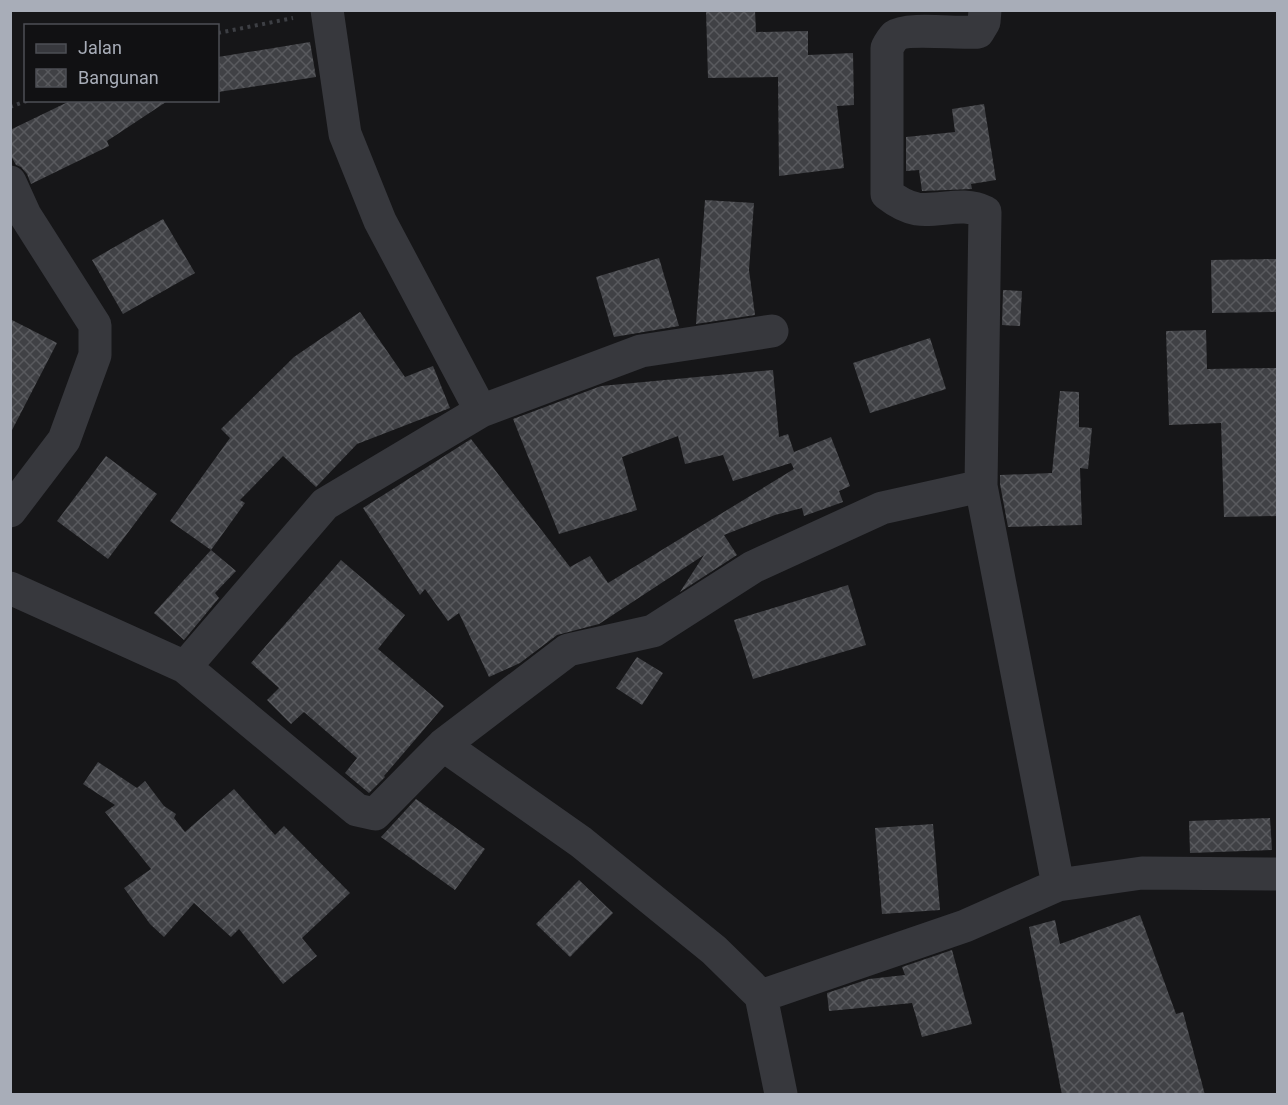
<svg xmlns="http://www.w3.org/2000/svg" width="1288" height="1105" viewBox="0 0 1288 1105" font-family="Roboto,sans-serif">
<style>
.building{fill:url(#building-cross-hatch)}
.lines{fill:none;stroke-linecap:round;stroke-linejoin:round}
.path{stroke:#3d3f44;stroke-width:4;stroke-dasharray:3 4.5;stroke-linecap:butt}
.minor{stroke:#37383d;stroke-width:33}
</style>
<defs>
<pattern id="building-cross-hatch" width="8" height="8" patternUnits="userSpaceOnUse" patternTransform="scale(1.5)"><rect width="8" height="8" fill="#404145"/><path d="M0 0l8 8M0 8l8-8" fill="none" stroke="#595a5e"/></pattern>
</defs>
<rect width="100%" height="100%" fill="#161618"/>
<path class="building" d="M 706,10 L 755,10 L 756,32 L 808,31 L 808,55 L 853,53 L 854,105 L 837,106 L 844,168 L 779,176 L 778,77 L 708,78 Z
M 310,42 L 316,77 L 218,92 L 218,57 Z
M 72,100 L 169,100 L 107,141 L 109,146 L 31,184 L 27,174 L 21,167 L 16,165 L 10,154 L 10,130 Z
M 984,104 L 996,180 L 971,184 L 972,189 L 922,191 L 919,170 L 906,171 L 906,137 L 955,132 L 952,109 Z
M 705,200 L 754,203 L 749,270 L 755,315 L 696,324 Z
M 163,219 L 195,273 L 123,314 L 92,260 Z
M 659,258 L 679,326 L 614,337 L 596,277 Z
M 1278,259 L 1278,312 L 1212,313 L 1211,260 Z
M 1003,290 L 1022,291 L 1020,326 L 1002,325 Z
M 360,312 L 405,377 L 433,366 L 450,408 L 357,444 L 316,487 L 283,456 L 240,500 L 245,503 L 211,550 L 170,521 L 230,438 L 221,429 L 294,357 Z
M 10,319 L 57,343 L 10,434 Z
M 1206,330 L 1207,369 L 1278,368 L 1278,516 L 1224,517 L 1221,423 L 1169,425 L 1166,331 Z
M 930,338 L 946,389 L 870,413 L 853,363 Z
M 773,370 L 779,437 L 788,434 L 794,452 L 831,437 L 850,486 L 839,491 L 843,502 L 804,516 L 802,508 L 775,515 L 724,535 L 737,555 L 680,592 L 704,555 L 599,624 L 557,635 L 520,663 L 489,677 L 459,613 L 448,621 L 425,589 L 420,595 L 363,508 L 471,439 L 570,567 L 590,556 L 608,583 L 794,469 L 791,463 L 733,481 L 723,455 L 685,464 L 678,436 L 622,457 L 637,510 L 559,534 L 513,419 L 601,386 Z
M 1060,391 L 1079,392 L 1079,427 L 1092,428 L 1088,469 L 1080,468 L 1082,525 L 1008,527 L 1000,484 L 1000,475 L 1052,473 Z
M 106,456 L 157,494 L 108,559 L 57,521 Z
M 211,550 L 236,571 L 215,593 L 219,598 L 184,640 L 154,613 Z
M 341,560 L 405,615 L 378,649 L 444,706 L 384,776 L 385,777 L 369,793 L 345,773 L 357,758 L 304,712 L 291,724 L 267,700 L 279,688 L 251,663 Z
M 848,585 L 866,645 L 753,679 L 734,620 Z
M 637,657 L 663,673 L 642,705 L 616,688 Z
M 98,762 L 137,788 L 145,781 L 164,806 L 176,814 L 174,818 L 185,832 L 234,789 L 275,835 L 284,826 L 350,893 L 302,938 L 317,956 L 283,984 L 239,929 L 231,937 L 194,903 L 164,937 L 150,924 L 124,888 L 151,869 L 105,812 L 115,805 L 83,784 Z
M 416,799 L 485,849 L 455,890 L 381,837 Z
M 1270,818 L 1272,850 L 1190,853 L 1189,821 Z
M 933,824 L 940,910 L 882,914 L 875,828 Z
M 579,880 L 613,913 L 570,957 L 536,924 Z
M 1140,915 L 1176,1014 L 1183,1012 L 1205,1095 L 1062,1095 L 1029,927 L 1055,920 L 1060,944 Z
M 952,950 L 972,1024 L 922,1037 L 912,1003 L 829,1011 L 827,993 L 869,979 L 905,975 L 902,967 Z"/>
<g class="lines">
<path class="path" d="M 218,33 L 293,18
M 10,107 L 29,100"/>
<path class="minor" d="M 327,10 L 345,134 L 380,221 L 481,411
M 985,10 L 984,22 L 978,32 C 959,34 907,27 895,36 C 892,39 889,44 887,48 L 887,194 C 896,201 906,207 917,209 C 940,212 963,201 985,212 L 981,486 L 1058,885
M 10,182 L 25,215 L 95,325 L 95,355 L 64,440 L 10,511
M 10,588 L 185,667 L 357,810 L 375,814 L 443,745 L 568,650 L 653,631 L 753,567 L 882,508 L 981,486
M 185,667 L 325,504 L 481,411 L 641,351 L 772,331
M 443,745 L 581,842 L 714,950 L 761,996 L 781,1094
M 761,996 L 965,926 L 1058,885 L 1142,873 L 1278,874"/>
</g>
<rect width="1288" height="1105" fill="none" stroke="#a8adb8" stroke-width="24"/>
<rect x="24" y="24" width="195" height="78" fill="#111113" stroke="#4d4f55" stroke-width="1.5"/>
<rect x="36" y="44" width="30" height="9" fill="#37383d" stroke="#4d4f55" stroke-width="1.5"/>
<text x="78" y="54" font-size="18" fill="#a8adb8">Jalan</text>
<rect x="36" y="69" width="30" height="18" fill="url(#building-cross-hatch)" stroke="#4d4f55" stroke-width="1.5"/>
<text x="78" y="84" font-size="18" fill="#a8adb8">Bangunan</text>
</svg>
